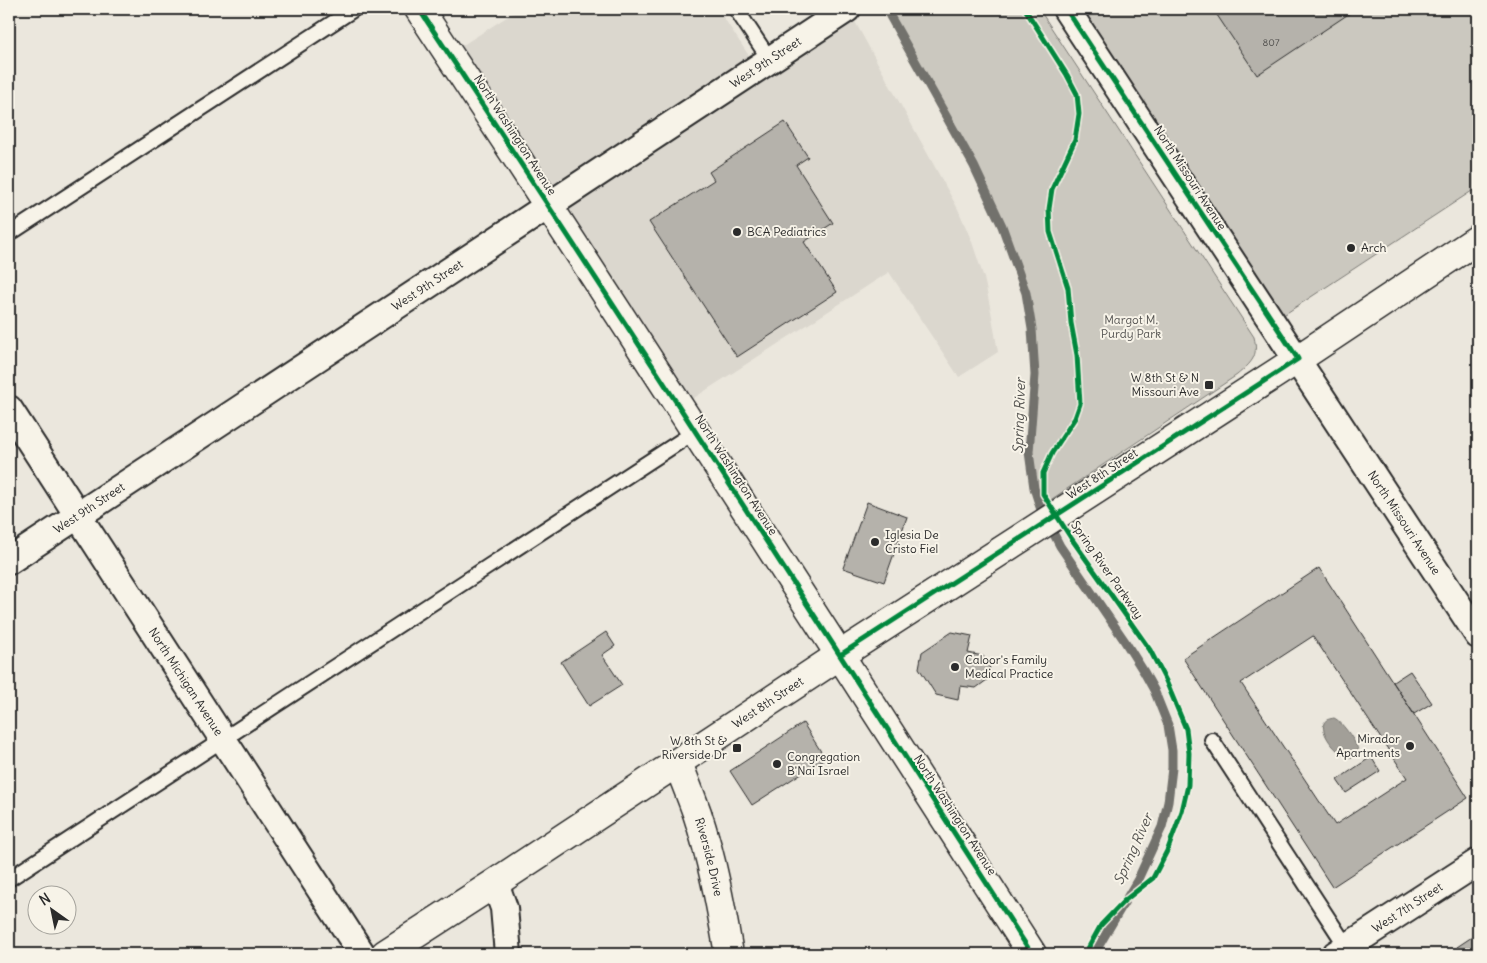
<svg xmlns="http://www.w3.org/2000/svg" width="1487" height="963" viewBox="0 0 1487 963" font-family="Delius,sans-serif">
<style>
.built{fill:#dbd7ce}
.green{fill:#cbc8bf;stroke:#7b7a75}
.water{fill:#a29f98;stroke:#72716c}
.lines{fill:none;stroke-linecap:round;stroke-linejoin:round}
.stream{stroke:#72716c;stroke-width:9}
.building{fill:#b5b2ab;stroke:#2b2b2b;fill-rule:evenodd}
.service-casing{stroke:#2b2b2b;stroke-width:18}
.minor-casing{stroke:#2b2b2b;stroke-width:30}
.tertiary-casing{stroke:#2b2b2b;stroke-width:31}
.service{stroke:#f7f3e8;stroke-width:14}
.minor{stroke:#f7f3e8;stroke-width:26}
.tertiary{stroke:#f7f3e8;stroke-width:28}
.cycleway-casing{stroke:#f7f3e8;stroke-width:8}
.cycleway{stroke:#00873e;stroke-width:5}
.poi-dot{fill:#2b2b2b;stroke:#f7f3e8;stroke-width:2}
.labels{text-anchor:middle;stroke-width:4;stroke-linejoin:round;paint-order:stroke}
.number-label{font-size:10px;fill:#4e4d4b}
.street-label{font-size:12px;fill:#2b2b2b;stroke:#f7f3e8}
.poi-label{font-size:12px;fill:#2b2b2b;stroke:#f7f3e8;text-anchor:start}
.park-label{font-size:12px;fill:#535250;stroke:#f7f3e8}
.water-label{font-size:14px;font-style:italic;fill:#555451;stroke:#f7f3e8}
</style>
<rect width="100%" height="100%" fill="#ebe7dd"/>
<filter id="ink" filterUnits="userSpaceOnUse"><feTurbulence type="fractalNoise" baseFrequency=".02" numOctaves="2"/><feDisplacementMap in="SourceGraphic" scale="10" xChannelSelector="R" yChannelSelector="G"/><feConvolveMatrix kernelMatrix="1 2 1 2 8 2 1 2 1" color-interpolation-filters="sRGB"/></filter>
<g filter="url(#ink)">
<path class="built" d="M 519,9 L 718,9 L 757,68 L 848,9 L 958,209 L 972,242 L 984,278 L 991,311 L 998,352 L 959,377 L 889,272 L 680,407 L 449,54 Z"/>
<path class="green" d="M 886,9 L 1039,9 L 1254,337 C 1259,357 1251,363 1237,375 L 1040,507 L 1034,488 L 1029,452 L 1035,375 L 1032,329 L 1026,293 L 1002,226 L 974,166 Z
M 1066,9 L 1478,9 L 1478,187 L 1273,322 Z"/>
<path class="water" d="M 1334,718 C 1342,721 1360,747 1359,755 C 1345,766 1319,735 1324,723 C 1326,719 1330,719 1334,718 Z"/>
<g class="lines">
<path class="stream" d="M 886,9 L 974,166 L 1002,226 L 1026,293 L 1032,329 L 1035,375 L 1029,452 L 1034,488 L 1040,507 L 1060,546 L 1124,640 L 1144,672 L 1154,690 L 1168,725 L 1172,750 L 1172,768 L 1168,802 L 1162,827 L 1138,879 L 1094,954"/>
</g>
<path class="building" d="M 1213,9 L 1356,9 L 1257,75 Z
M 785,122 L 808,157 L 796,165 L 833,223 L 804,242 L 837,292 L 737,357 L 649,222 L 714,180 L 709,172 Z
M 867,502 L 907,517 L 884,582 L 843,568 Z
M 1319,568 L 1468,798 L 1332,887 L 1183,658 ZM 1313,636 L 1407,778 L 1335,825 L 1241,683 Z
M 606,632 L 615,646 L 602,655 L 622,685 L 589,706 L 561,662 Z
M 952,632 L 972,636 L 968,653 L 983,656 L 990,665 L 987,680 L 976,688 L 960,686 L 958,700 L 936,695 L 919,668 L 922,652 Z
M 1410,671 L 1432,703 L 1414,714 L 1393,682 Z
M 803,723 L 825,758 L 752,805 L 730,771 Z
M 1371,757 L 1380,771 L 1346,793 L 1337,780 Z
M 1478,933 L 1478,954 L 1462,954 L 1457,947 Z"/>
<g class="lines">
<defs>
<path id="service" d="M 736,9 L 770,60
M 9,234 L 354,9
M 1212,740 L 1350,952
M 9,879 L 696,431"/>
<g id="minor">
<path id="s1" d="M 1066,9 L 1478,635"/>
<path id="s2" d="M 9,409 L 362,954"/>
<path id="s3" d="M 9,561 L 847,9"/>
<path d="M 495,883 L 504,908 L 508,954"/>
<path id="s4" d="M 1336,954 L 1478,862"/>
</g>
<g id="tertiary">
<path d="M 419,9 C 626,322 829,638 1032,954"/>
<path id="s5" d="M 678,763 C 684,779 691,796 697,813 C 712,858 721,907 729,954"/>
<path id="s6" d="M 385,954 L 495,883 L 840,655 L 1298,359 L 1478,239"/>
</g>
</defs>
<use href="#service" class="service-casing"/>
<use href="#minor" class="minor-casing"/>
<use href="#tertiary" class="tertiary-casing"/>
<use href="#service" class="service"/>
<use href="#minor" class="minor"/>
<use href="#tertiary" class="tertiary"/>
<defs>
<path id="cycleway" d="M 419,9 C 626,322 829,638 1032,954
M 1025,9 L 1067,75 L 1077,94 L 1079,114 L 1075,140 L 1052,189 L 1049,209 L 1050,232 L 1068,288 L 1071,323 L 1077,355 L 1080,404 L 1075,418 L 1052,453 L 1043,473 L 1043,494 L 1071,538 L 1150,650 L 1166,681 L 1186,729 L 1189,753 L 1188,785 L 1182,811 L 1168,849 L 1153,878 L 1124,901 L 1101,925 L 1085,954
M 840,655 L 1298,359 L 1066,9"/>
</defs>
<use href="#cycleway" class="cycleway-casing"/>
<use href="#cycleway" class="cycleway"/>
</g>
</g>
<g class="poi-dot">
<circle cx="737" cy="232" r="5"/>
<circle cx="1351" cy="248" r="5"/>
<rect x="1204" y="380" width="10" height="10" rx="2.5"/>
<circle cx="875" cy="542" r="5"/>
<circle cx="955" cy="667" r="5"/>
<circle cx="1410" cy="746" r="5"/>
<rect x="732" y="743" width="10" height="10" rx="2.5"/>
<circle cx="777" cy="764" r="5"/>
</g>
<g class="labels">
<g class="number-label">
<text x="1271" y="46">807</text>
</g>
<g class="street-label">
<text dy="4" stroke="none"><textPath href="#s3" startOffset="906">West 9th Street</textPath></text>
<text transform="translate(515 135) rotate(57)" y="4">North Washington Avenue</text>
<text transform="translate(1190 178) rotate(57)" y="4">North Missouri Avenue</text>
<text dy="4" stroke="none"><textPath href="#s3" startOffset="501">West 9th Street</textPath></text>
<text transform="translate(1102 474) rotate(-33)" y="4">West 8th Street</text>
<text transform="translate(736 475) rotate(57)" y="4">North Washington Avenue</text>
<text dy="4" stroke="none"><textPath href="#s3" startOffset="96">West 9th Street</textPath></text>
<text dy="4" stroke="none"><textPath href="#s1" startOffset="615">North Missouri Avenue</textPath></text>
<text transform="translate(1107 570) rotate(55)" y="4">Spring River Parkway</text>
<text dy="4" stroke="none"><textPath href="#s2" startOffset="325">North Michigan Avenue</textPath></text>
<text dy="4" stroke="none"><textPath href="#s6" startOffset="458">West 8th Street</textPath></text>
<text transform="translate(955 815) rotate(57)" y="4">North Washington Avenue</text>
<text dy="4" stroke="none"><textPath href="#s5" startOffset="99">Riverside Drive</textPath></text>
<text dy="4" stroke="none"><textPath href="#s4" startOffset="85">West 7th Street</textPath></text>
</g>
<g class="poi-label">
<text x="747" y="236">BCA Pediatrics</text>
<text x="1361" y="252">Arch</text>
<text x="1199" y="382" text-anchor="end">W 8th St &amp; N<tspan x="1199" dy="14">Missouri Ave</tspan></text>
<text x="885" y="539">Iglesia De<tspan x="885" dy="14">Cristo Fiel</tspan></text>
<text x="965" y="664">Caloor's Family<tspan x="965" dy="14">Medical Practice</tspan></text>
<text x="1400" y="743" text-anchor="end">Mirador<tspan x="1400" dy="14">Apartments</tspan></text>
<text x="727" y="745" text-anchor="end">W 8th St &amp;<tspan x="727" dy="14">Riverside Dr</tspan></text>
<text x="787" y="761">Congregation<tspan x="787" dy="14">B'Nai Israel</tspan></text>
</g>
<g class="park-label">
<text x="1131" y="324">Margot M.<tspan x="1131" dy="14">Purdy Park</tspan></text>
</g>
<g class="water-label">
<text transform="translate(1019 416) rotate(-88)" y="5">Spring River</text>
<text transform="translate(1133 849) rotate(-66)" y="5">Spring River</text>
</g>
</g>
<rect width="1487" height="963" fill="none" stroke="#f7f3e8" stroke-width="30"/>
<rect x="15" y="15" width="1457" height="933" fill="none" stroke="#2b2b2b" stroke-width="2" filter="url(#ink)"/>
<g transform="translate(52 910) rotate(327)"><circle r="24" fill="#f7f3e8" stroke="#a5a39c"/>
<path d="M0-4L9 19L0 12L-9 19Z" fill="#2b2b2b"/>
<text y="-8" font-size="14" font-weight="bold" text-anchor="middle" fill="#2b2b2b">N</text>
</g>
</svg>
